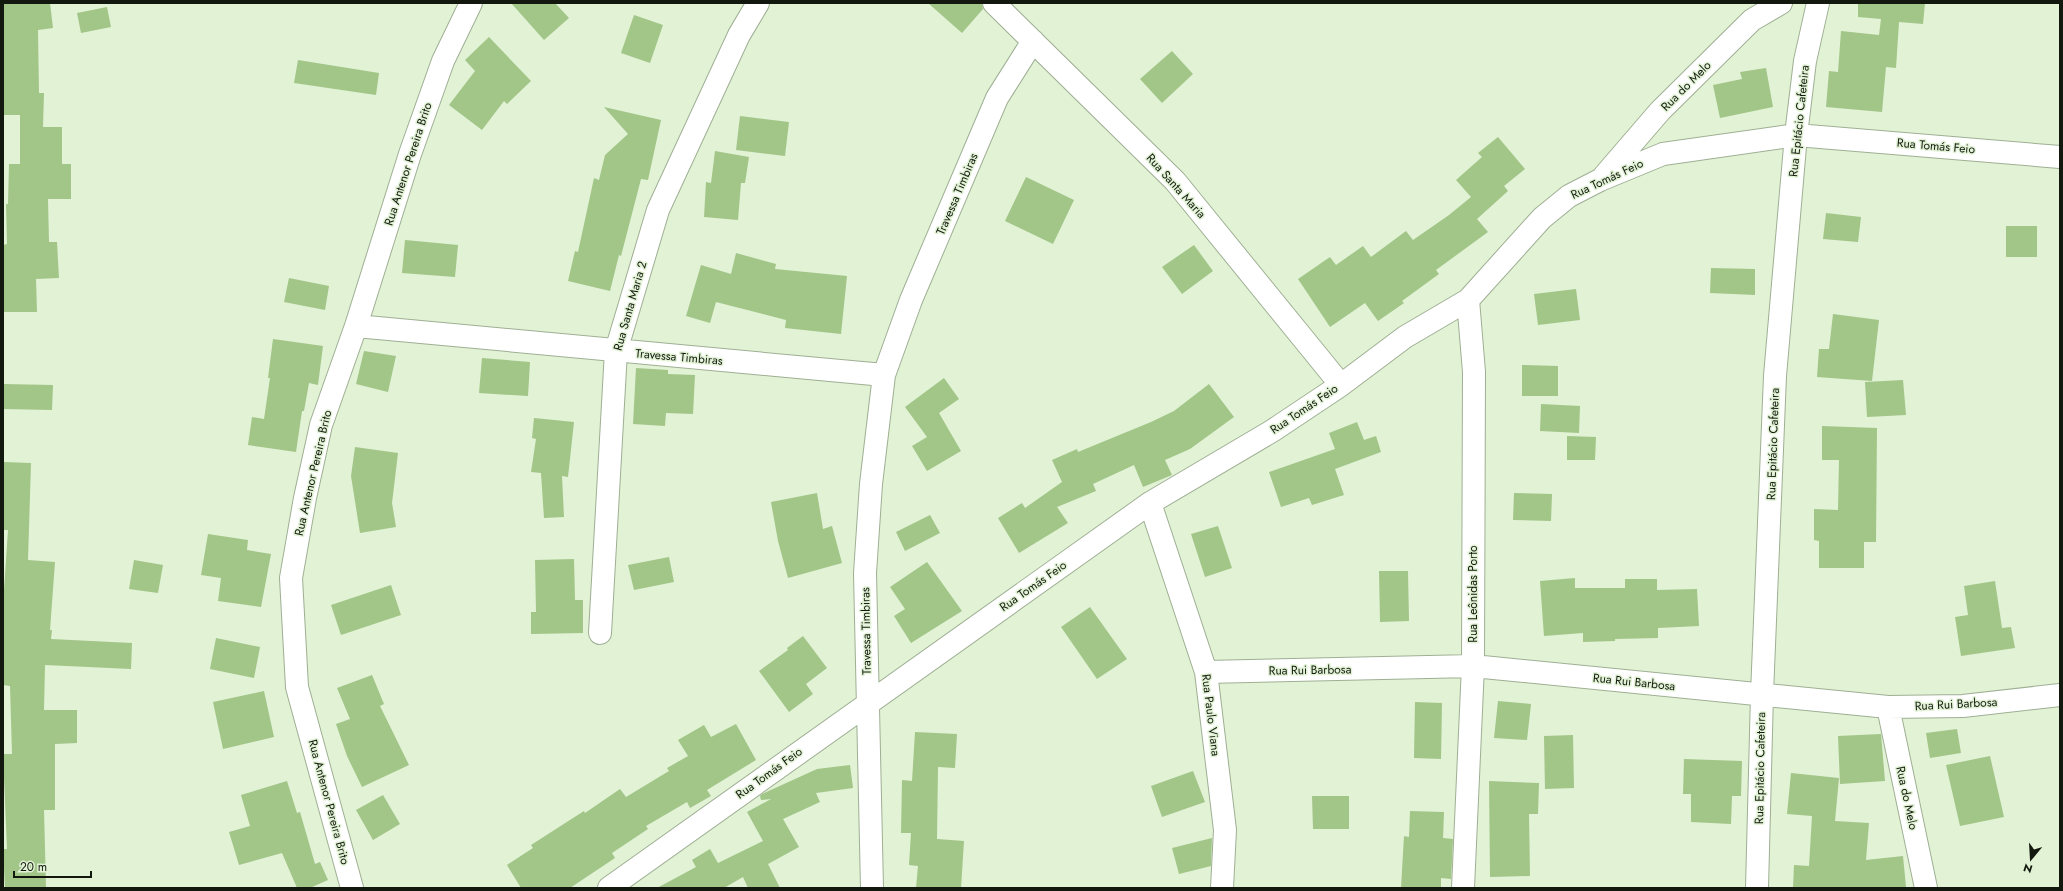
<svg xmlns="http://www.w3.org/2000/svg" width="2063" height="891" viewBox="0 0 2063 891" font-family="Jost,sans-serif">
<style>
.building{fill:#a2c588}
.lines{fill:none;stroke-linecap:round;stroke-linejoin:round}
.minor-casing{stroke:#9faf94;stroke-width:24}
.minor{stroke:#fff;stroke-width:22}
.labels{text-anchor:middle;stroke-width:3;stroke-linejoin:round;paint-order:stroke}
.street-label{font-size:12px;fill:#12180e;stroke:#e1f2d5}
</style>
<rect width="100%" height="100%" fill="#e1f2d5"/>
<path class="building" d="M 3,3 L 50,3 L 53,28 L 38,30 L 39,93 L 44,93 L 43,127 L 62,127 L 62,164 L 71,164 L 71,199 L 48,199 L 49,242 L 57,242 L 59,278 L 36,279 L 37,312 L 3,312 L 3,245 L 7,244 L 6,204 L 8,204 L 9,164 L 20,164 L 20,115 L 3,115 Z
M 511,3 L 555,3 L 569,18 L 544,40 Z
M 928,3 L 982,3 L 983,9 L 962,33 Z
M 1858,3 L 1925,3 L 1923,24 L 1899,22 L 1896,68 L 1886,67 L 1882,112 L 1826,107 L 1829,71 L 1838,72 L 1841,31 L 1879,35 L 1881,19 L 1858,17 Z
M 107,7 L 111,27 L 81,33 L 77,13 Z
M 634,15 L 663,25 L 650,63 L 621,53 Z
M 489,37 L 531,81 L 507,104 L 504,101 L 482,130 L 449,105 L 475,71 L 465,60 Z
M 1172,51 L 1193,74 L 1162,103 L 1140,79 Z
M 298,60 L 379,73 L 376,95 L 294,83 Z
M 1766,68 L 1773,107 L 1720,118 L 1713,85 L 1742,79 L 1740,72 Z
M 604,107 L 661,120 L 648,180 L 641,179 L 621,256 L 619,255 L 610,291 L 568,281 L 575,251 L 578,252 L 594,178 L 599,180 L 605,155 L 628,134 Z
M 740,116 L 789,122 L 785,156 L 736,150 Z
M 1498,137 L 1525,169 L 1504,186 L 1508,191 L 1477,219 L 1488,232 L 1436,270 L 1439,274 L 1402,301 L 1404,303 L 1378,321 L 1365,303 L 1330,327 L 1298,279 L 1330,257 L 1336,265 L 1363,246 L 1371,257 L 1406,231 L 1413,240 L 1449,215 L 1471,197 L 1456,180 L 1482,157 L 1478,153 Z
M 715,151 L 749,157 L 745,183 L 741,183 L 738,220 L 704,217 L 706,182 L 711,183 Z
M 1026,177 L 1074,200 L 1053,244 L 1005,221 Z
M 1826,213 L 1861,217 L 1858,242 L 1823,239 Z
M 2006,226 L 2037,226 L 2037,257 L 2006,257 Z
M 405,240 L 458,245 L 455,277 L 402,273 Z
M 1194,245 L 1213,271 L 1182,294 L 1162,267 Z
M 736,253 L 776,264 L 775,269 L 847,276 L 841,334 L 785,328 L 786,320 L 716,302 L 710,323 L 686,316 L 701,265 L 731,274 Z
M 1711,268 L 1755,269 L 1755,295 L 1710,293 Z
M 289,278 L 329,286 L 325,310 L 284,302 Z
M 1576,289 L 1580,320 L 1538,325 L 1534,294 Z
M 1833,314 L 1879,320 L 1872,381 L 1817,377 L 1819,349 L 1829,349 Z
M 273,339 L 323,346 L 318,385 L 309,383 L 304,411 L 302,411 L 296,452 L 248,445 L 252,417 L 264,419 L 270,378 L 268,378 Z
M 364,351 L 396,356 L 388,392 L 356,384 Z
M 482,358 L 530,362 L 528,396 L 479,393 Z
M 1522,365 L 1558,366 L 1558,396 L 1522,396 Z
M 636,368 L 668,370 L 668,374 L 695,375 L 693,414 L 666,413 L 665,426 L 633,424 Z
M 944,378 L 959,399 L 939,413 L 961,451 L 927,471 L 912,446 L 927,437 L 905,407 Z
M 1903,380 L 1906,415 L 1867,417 L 1865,382 Z
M 3,384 L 53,385 L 52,410 L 3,409 Z
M 1209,384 L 1234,417 L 1190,449 L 1165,460 L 1172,475 L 1143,487 L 1134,465 L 1093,484 L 1096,491 L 1057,507 L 1068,523 L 1019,553 L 998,518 L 1022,503 L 1025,508 L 1062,482 L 1052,460 L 1077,449 L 1078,452 L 1151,422 L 1174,411 Z
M 1541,404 L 1580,406 L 1579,433 L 1540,431 Z
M 534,418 L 574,422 L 568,477 L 562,476 L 564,517 L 544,518 L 541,473 L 531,472 L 536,439 L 532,438 Z
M 1357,422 L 1364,440 L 1376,436 L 1381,452 L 1335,469 L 1344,495 L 1312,505 L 1309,498 L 1281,507 L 1269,472 L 1335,449 L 1329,433 Z
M 1822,426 L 1877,428 L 1876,542 L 1864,542 L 1864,568 L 1819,568 L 1819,541 L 1814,540 L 1814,509 L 1838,510 L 1839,460 L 1822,460 Z
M 1567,436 L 1596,437 L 1595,460 L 1567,460 Z
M 355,447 L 398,453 L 392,503 L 396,527 L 360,533 L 351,476 Z
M 3,462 L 31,463 L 28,560 L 55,562 L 50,630 L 52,630 L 51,639 L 132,643 L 131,669 L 45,665 L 44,710 L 77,710 L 77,743 L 55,744 L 55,810 L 44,810 L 46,888 L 5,888 L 3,849 L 7,849 L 3,754 L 12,754 L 10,686 L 3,685 L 3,605 L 8,530 L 3,530 Z
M 817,493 L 823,529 L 832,526 L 842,563 L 788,578 L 778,541 L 771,502 Z
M 1514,493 L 1552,494 L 1551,521 L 1513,520 Z
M 930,515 L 940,533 L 905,551 L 896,532 Z
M 1218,526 L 1232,568 L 1205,577 L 1191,534 Z
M 208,534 L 248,540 L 247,550 L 271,554 L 261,607 L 218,601 L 221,578 L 201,575 Z
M 669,557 L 674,582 L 634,590 L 628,565 Z
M 574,559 L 575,600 L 583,600 L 583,633 L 531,634 L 531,612 L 536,612 L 535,560 Z
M 134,560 L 163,565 L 158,593 L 129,589 Z
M 927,562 L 962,611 L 911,643 L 894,616 L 905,609 L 890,587 Z
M 1379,571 L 1408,571 L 1409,621 L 1380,622 Z
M 1575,578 L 1575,588 L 1625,588 L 1625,579 L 1657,579 L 1657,590 L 1697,589 L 1699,626 L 1658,628 L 1658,638 L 1615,639 L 1615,641 L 1583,642 L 1583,633 L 1544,636 L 1540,581 Z
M 1995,581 L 2002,628 L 2011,627 L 2015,648 L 1961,656 L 1955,617 L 1968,615 L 1964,586 Z
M 391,585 L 401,615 L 341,635 L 331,605 Z
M 1090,607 L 1127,659 L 1097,679 L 1061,627 Z
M 803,636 L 827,668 L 806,684 L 813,694 L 789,712 L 759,671 L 788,650 L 787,648 Z
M 216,638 L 260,647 L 254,678 L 210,669 Z
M 372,675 L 384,704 L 380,706 L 409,765 L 362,787 L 347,756 L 336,724 L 350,719 L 337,688 Z
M 264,691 L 274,737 L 223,749 L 213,702 Z
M 1498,701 L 1531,704 L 1527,740 L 1494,738 Z
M 1415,702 L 1442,703 L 1441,759 L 1414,758 Z
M 736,724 L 756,760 L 707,790 L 711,796 L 690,808 L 687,802 L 646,826 L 648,829 L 612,853 L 615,858 L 570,888 L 521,888 L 507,865 L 533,848 L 531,845 L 584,811 L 585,813 L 620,789 L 626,797 L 669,771 L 667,768 L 688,756 L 678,740 L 704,725 L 711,737 Z
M 1957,729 L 1961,753 L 1930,758 L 1926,733 Z
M 915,732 L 957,734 L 955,768 L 938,767 L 937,839 L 964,841 L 961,888 L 916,888 L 918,866 L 909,865 L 911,833 L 901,833 L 902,780 L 912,781 Z
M 1881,734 L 1885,781 L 1840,784 L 1838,736 Z
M 1573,735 L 1574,788 L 1545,789 L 1544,736 Z
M 1990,756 L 2004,817 L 1960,826 L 1946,765 Z
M 1684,759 L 1742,761 L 1741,796 L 1732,796 L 1731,824 L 1691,822 L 1691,794 L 1683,794 Z
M 850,765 L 853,788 L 816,793 L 820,802 L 783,819 L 799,847 L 768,864 L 780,888 L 748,888 L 743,877 L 724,888 L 657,888 L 696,867 L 692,860 L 710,849 L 718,863 L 763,841 L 747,812 L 771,799 L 761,800 L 760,796 L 762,794 L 817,769 Z
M 1193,771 L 1205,802 L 1162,817 L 1151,786 Z
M 1791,773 L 1839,778 L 1835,821 L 1869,823 L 1866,860 L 1903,856 L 1906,887 L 1793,888 L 1794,865 L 1809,866 L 1812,816 L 1787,814 Z
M 287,781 L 297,813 L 300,812 L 315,864 L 320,862 L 328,880 L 310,888 L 297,888 L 282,853 L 239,865 L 229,832 L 250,826 L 241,795 Z
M 1489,781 L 1539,783 L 1538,814 L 1529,814 L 1530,876 L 1490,877 Z
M 383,795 L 400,824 L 373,840 L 356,810 Z
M 1312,796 L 1349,796 L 1349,829 L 1313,829 Z
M 1410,811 L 1444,812 L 1443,838 L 1453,839 L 1451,879 L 1441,878 L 1441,888 L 1401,888 L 1404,836 L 1409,837 Z
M 1212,838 L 1211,866 L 1179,874 L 1172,848 Z"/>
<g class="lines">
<defs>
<path id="minor" d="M 994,3 L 1175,181 L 1341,385
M 1604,176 L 1660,111 L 1752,20 L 1781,3
M 356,326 L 884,375
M 1150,503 L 1206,672 L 1225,830 L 1222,888
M 600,633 L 616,351 L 658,210 L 739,35 L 758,3
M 1206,672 L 1473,666 L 1888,707 L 1963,706 L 2060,695
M 1888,707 L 1926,888
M 352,888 L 297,687 L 291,578 L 305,498 L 321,425 L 356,326 L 410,154 L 443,61 L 471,3
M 609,888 L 1150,503 L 1272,431 L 1341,385 L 1405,337 L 1468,300 L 1542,218 L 1569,196 L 1600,180 L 1663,154 L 1796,135 L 2060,157
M 872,888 L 865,573 L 871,484 L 884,375 L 911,300 L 997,98 L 1033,41
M 1463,888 L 1473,666 L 1474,372 L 1468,300
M 1757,888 L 1762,694 L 1775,376 L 1796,135 L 1805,61 L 1818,3"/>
</defs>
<use href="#minor" class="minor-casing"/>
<use href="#minor" class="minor"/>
</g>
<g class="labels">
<g class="street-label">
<text transform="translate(1686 86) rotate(-45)" y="4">Rua do Melo</text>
<text transform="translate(1799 121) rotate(-84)" y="4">Rua Epitácio Cafeteira</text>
<text transform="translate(1936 146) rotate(5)" y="4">Rua Tomás Feio</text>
<text transform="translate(408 164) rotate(-72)" y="4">Rua Antenor Pereira Brito</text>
<text transform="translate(1607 179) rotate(-25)" y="4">Rua Tomás Feio</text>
<text transform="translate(1176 186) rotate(48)" y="4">Rua Santa Maria</text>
<text transform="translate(957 194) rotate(-67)" y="4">Travessa Timbiras</text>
<text transform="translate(630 306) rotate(-74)" y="4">Rua Santa Maria 2</text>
<text transform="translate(679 357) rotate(5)" y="4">Travessa Timbiras</text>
<text transform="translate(1304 409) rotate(-34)" y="4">Rua Tomás Feio</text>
<text transform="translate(1773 444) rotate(-88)" y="4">Rua Epitácio Cafeteira</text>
<text transform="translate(313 473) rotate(-77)" y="4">Rua Antenor Pereira Brito</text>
<text transform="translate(1033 586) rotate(-35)" y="4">Rua Tomás Feio</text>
<text transform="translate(1473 594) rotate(-90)" y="4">Rua Leônidas Porto</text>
<text transform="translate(866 631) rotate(-91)" y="4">Travessa Timbiras</text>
<text transform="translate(1310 670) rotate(-1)" y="4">Rua Rui Barbosa</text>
<text transform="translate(1634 682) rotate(6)" y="4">Rua Rui Barbosa</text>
<text transform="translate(1956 704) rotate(-3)" y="4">Rua Rui Barbosa</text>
<text transform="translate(1211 715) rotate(83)" y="4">Rua Paulo Viana</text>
<text transform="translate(1760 768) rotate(-89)" y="4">Rua Epitácio Cafeteira</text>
<text transform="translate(769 773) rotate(-36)" y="4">Rua Tomás Feio</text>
<text transform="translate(1907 798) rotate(78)" y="4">Rua do Melo</text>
<text transform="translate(329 802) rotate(75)" y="4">Rua Antenor Pereira Brito</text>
</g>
</g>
<rect width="2063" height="891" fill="none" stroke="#12180e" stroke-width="8"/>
<g transform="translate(2031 859) rotate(198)" stroke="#e1f2d5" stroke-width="3" paint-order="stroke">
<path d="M0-3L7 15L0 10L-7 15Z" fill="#12180e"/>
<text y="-6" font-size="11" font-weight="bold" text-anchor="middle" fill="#12180e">N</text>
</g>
<path d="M14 871v6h77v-6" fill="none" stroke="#12180e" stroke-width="2"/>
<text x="20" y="871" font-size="12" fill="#12180e" stroke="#e1f2d5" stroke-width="3" paint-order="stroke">20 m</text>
</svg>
